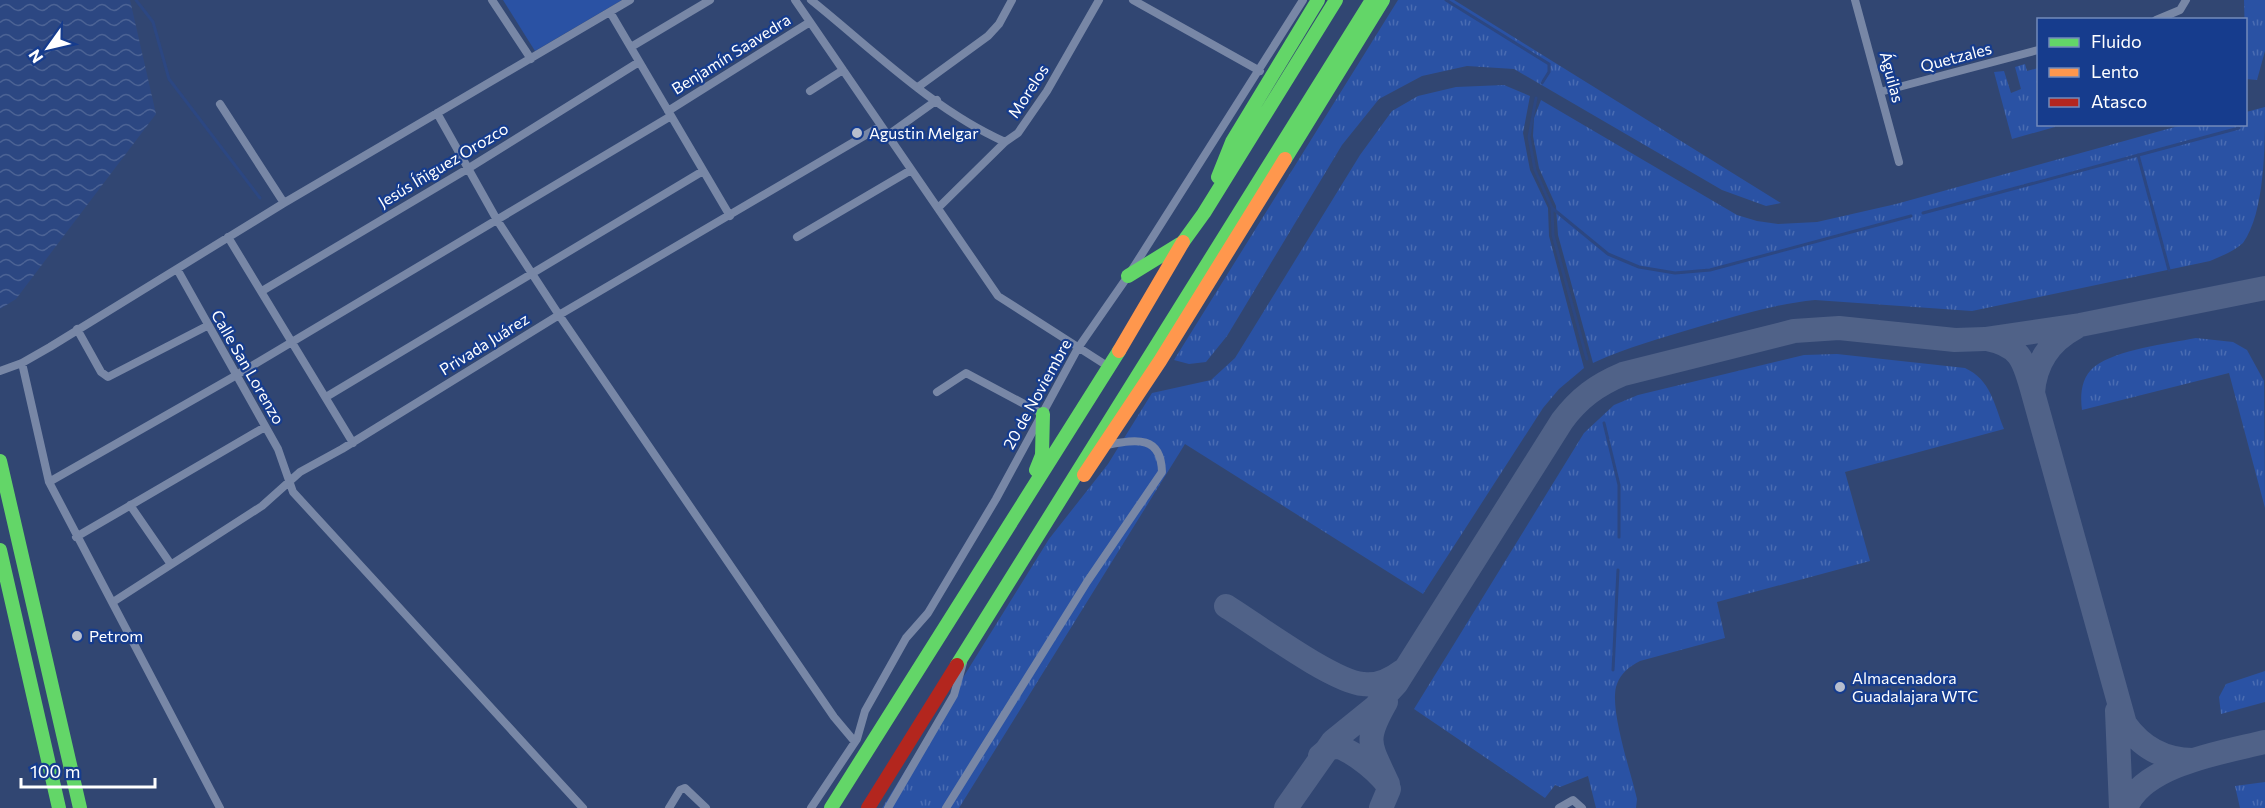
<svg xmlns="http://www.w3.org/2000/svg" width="2265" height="808" viewBox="0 0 2265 808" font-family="Commissioner,sans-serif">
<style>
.grass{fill:url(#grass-tufts)}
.park{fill:#2a52a4}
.water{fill:url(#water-waves)}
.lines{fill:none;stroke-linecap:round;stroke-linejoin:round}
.stream{stroke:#2c4782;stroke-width:3}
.taxiway{stroke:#506288;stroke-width:24}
.street{stroke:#7887a6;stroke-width:8}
.fast{stroke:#63d668;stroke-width:14}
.slow{stroke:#ff974d;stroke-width:14}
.jam{stroke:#b3261e;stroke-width:14}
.poi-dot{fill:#b7bece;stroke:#163c8d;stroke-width:2}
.labels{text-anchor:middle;stroke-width:4.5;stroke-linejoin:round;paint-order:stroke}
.street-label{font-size:16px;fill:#fff;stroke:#163c8d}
.poi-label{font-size:16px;fill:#fff;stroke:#163c8d;text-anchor:start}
</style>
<defs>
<pattern id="grass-tufts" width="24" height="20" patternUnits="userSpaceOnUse" patternTransform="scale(1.5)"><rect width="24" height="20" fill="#2a52a4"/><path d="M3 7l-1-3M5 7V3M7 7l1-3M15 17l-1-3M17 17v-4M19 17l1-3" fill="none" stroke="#4a6cb2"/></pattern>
<pattern id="water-waves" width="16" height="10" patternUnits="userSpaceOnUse" patternTransform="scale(1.5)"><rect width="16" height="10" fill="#2c4782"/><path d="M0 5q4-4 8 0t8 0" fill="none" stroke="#4c6395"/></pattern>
</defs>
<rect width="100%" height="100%" fill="#314672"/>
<path class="grass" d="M 1398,0 L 1454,0 L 1781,203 L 1766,206 L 1722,190 L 1514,69 L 1467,66 L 1422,76 L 1379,99 L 1342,145 L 1227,336 L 1206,362 L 1189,364 L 1174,360 Z
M 2244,0 L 2265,0 L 2265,51 L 2257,80 L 2246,79 Z
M 2025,64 L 2027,71 L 2038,68 L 2038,124 L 2054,125 L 2055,127 L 2012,139 L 1994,72 L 2004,71 L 2011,93 L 2021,89 L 2015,67 Z
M 1504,85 L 1530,96 L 1523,133 L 1530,170 L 1548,208 L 1549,236 L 1584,368 L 1559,389 L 1543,408 L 1423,594 L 1185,444 L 959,808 L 882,808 L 1049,539 L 1108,464 L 1152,393 L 1211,380 L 1235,358 L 1360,155 L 1392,111 L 1418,96 L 1456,87 Z
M 1541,100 L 1737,215 L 1757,221 L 1778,224 L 1817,222 L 1896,204 L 2182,125 L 2246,124 L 2246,112 L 2265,107 C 2265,145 2265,213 2243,243 C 2234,251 2222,256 2210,261 L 1972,311 L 1815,300 C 1774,304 1737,316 1698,327 C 1662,338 1627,347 1593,363 L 1558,235 L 1556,206 L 1539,168 L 1533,136 L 1534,118 Z
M 2196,338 L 2233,342 L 2247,350 L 2264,381 L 2265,508 L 2229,373 L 2082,410 C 2080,395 2081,378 2094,367 C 2117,349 2167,344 2196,338 Z
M 1837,354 L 1965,368 C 1991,380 1994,404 2004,429 L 1845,472 L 1870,561 L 1717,602 L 1725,638 L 1640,661 C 1630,666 1621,673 1617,684 C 1608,706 1631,772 1637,799 L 1636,808 L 1596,808 L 1588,776 L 1560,787 L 1555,785 L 1545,798 L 1414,709 L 1584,433 L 1614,405 L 1638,395 L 1804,355 Z
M 2265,671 L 2265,702 L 2221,714 L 2219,697 L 2226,684 Z
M 2265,782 L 2265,808 L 2240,808 L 2235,786 Z"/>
<path class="park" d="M 503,0 L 622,0 L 535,51 Z"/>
<path class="water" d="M 0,0 L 130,0 L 156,114 L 16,299 L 0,309 Z"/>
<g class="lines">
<path class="stream" d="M 136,0 L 153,22 L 169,79 L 260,198
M 1446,0 L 1549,64 L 1549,72 L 1542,83
M 1536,98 L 1529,137 L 1535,170 L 1552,208 L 1553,235 L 1587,359
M 2138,155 L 2169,270
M 1552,208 L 1608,254 L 1639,267 L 1675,273 L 1710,270 L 1911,216
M 1923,213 L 2239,128
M 1604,423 L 1619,485 L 1619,537
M 1613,670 L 1618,570"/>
<path class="taxiway" d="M 1987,339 C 2022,346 2024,362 2033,393 C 2035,363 2049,342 2075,328
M 2033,393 L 2125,724 C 2142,748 2164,760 2193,760
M 1226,606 C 1255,624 1333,682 1363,684 C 1377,686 1390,680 1402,671
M 1386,702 C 1363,742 1370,744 1388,784
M 2117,711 L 2121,808
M 1320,756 C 1325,751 1330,747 1337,747 C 1350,748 1386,777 1389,789 L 1381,808
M 1286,808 L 1333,741 L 1375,707 L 1396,684 L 1562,421 C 1579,398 1597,385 1623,374 L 1794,331 L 1839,328 L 1955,340 L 1985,339 L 2080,325 L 2265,288
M 2126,808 C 2143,764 2225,752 2265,742"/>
<path class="street" d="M 492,0 L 531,59
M 795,0 L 998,296 L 1109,367
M 811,0 C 872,49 933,110 1005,142
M 1133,0 L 1260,71
M 1855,0 L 1899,162
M 610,12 L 730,216
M 2156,20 L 2180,10 L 2186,0
M 631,47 L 710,0
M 918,87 L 988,36 L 999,24 L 1012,0
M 810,91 L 843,70
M 1880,92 L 2038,50
M 220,104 L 284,203
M 668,111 L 810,22
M 437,113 L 497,220 L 559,315 L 834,717 L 855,742
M 888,135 L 937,100
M 938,208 L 1005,142 L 1018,133 L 1047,91 L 1099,0
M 228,237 L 353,443
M 797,237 L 911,170
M 177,269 L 278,449 L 293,492 L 583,808
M 262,291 L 469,168 L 639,62
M 77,329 L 101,372 L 108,377 L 207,326
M 22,363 L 49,482 L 220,808
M 0,371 L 22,363 L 50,347 L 284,203 L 630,0
M 937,392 L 966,373 L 1043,414
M 326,397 L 703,171
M 49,482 L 235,376 L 671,116
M 130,505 L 170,563
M 76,537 L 265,427
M 113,602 L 262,506 L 300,472 L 342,449 L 559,315 L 881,126
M 669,808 L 680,790 L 685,788 L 706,808
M 811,808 L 857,739 L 865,711 L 906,638 L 928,613 L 996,499 L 1078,348 L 1128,276 L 1303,0
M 888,808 L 954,695 L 963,663
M 946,808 L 1087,582 L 1162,472 C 1161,434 1135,440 1106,445
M 1559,808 L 1573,800 L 1582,808"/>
<path class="fast" d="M 1285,159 L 1383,0
M 1218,177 L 1232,142 L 1318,0
M 1204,213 L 1336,0
M 1183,242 L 1204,213
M 1128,276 L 1180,244
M 0,461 L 80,808
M 1036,470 L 1042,455 L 1043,414
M 0,550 L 59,808
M 957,665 L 1372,0
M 831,808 L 1119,351"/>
<path class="slow" d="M 1119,351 L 1183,242
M 1084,475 L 1160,361 L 1285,159"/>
<path class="jam" d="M 868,808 L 957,665"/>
</g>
<g class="poi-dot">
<circle cx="857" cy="133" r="6"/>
<circle cx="77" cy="636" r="6"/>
<circle cx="1840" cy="687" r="6"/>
</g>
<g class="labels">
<g class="street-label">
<text transform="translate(731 54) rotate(-32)" y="6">Benjamín Saavedra</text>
<text transform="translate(1956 57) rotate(-15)" y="6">Quetzales</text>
<text transform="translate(1892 77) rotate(75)" y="6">Águilas</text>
<text transform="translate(1028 91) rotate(-57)" y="6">Morelos</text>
<text transform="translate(443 165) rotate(-31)" y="6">Jesús Íñiguez Orozco</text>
<text transform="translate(484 344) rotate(-32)" y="6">Privada Juárez</text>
<text transform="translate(248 367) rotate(60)" y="6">Calle San Lorenzo</text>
<text transform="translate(1037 394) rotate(-61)" y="6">20 de Noviembre</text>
</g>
<g class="poi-label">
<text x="869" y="139">Agustin Melgar</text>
<text x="89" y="642">Petrom</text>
<text x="1852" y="684">Almacenadora<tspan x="1852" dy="18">Guadalajara WTC</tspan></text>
</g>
</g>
<rect x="2037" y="18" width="210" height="108" fill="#163c8d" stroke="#738abb" stroke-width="1.5"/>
<rect x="2049" y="38" width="30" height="9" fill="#63d668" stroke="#738abb" stroke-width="1.5"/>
<text x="2091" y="48" font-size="18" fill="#ffffff">Fluido</text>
<rect x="2049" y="68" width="30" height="9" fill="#ff974d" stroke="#738abb" stroke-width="1.5"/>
<text x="2091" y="78" font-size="18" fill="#ffffff">Lento</text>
<rect x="2049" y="98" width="30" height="9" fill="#b3261e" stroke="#738abb" stroke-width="1.5"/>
<text x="2091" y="108" font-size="18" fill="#ffffff">Atasco</text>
<g transform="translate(48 48) rotate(236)" stroke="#163c8d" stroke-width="4.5" paint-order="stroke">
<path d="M0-4.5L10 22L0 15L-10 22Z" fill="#ffffff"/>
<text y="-9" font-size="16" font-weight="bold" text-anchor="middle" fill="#ffffff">N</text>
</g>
<path d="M21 778v9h134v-9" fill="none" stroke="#ffffff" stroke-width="3"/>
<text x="30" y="778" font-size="18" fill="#ffffff" stroke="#163c8d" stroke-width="4.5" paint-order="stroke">100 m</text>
</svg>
